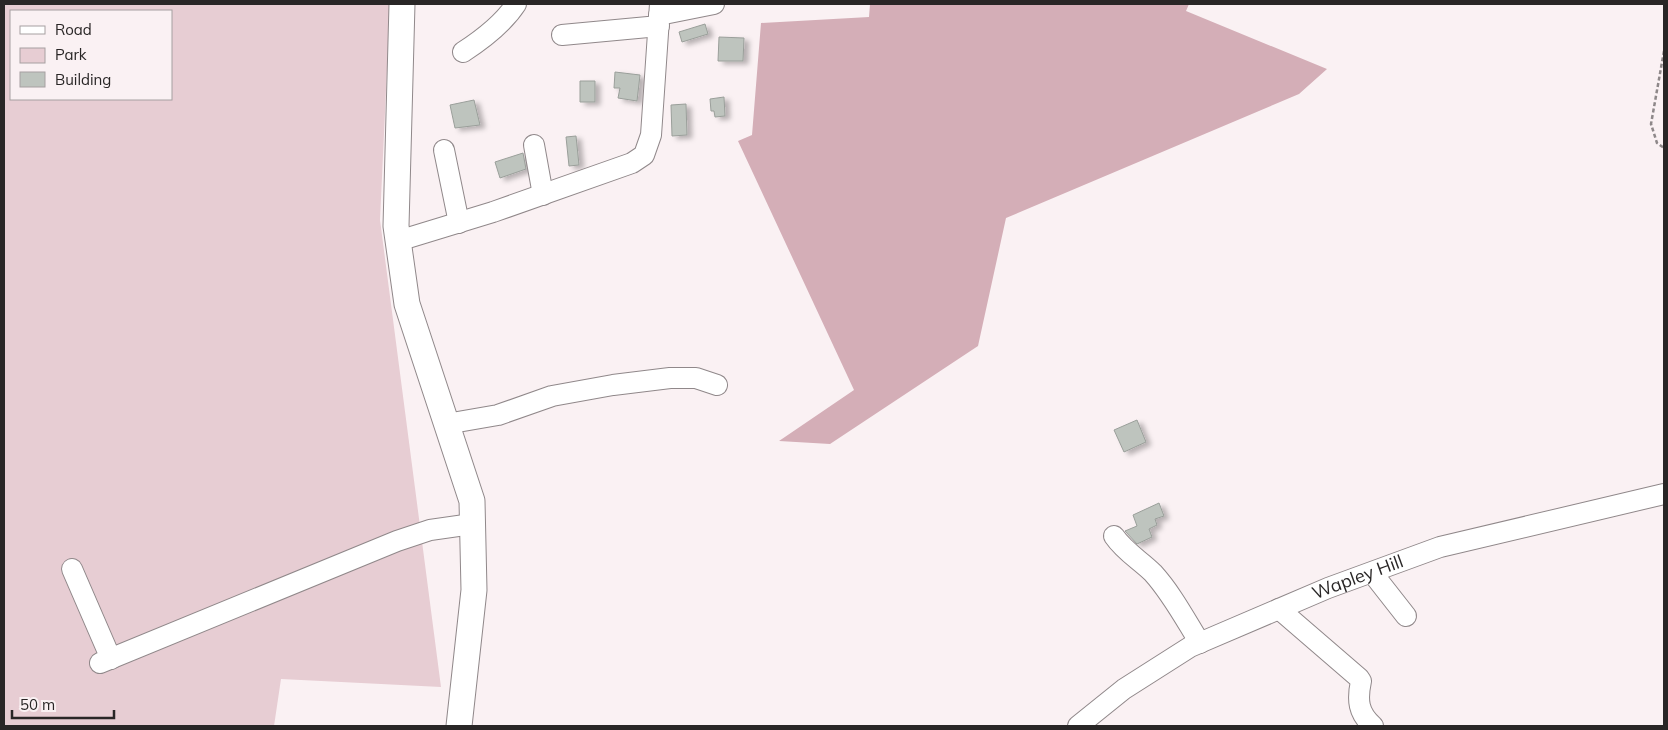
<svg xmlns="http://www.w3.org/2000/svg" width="1668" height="730" viewBox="0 0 1668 730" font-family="Mulish,sans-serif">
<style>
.green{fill:#e7cdd3;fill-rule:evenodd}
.forest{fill:#d4aeb7}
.building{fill:#bec4be;stroke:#9a9f9a;filter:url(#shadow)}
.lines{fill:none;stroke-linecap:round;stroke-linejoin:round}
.minor-casing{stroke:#90888a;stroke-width:22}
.major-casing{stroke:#90888a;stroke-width:27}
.path{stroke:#8e8889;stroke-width:2.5;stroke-dasharray:4 2.5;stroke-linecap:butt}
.minor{stroke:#fff;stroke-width:20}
.major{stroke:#fff;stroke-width:25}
.labels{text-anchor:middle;stroke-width:4;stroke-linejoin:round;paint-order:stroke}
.street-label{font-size:18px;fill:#292626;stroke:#faf1f3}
</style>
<defs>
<filter id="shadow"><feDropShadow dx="5" dy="3" stdDeviation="2.5" flood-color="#0004"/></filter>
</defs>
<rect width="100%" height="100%" fill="#faf1f3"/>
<path class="green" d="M 4,4 L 390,4 L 380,220 L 441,687 L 281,679 L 274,726 L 4,726 ZM 11,11 L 171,11 L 171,99 L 11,99 Z"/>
<path class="forest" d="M 870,4 L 1189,4 L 1186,11 L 1327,69 L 1299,94 L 1006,218 L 978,346 L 830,444 L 779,441 L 854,390 L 738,141 L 752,135 L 761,23 L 869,17 Z"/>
<path class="building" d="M 705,24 L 708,34 L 682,42 L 679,32 Z
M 719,37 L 744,38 L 743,61 L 718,61 Z
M 615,72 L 640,75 L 637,101 L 618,98 L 620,88 L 614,88 Z
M 580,81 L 595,81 L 595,102 L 580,102 Z
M 724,97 L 725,116 L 715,117 L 714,111 L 711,111 L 710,99 Z
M 474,100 L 480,125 L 455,128 L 450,105 Z
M 686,104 L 687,135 L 672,136 L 671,105 Z
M 576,136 L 579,165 L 569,166 L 566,137 Z
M 523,153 L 526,169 L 500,178 L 495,162 Z
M 1137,420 L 1146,442 L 1124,452 L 1114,430 Z
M 1159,503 L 1164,516 L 1155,519 L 1157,525 L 1149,529 L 1152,537 L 1137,544 L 1125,531 L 1137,526 L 1133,515 Z"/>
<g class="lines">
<defs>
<g id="minor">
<path d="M 659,15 L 714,4"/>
<path d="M 562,35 L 659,26"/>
<path d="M 463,52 C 483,39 503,24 516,4"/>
<path d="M 534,145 L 543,195"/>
<path d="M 444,150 L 459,223"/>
<path d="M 398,241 L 493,212 L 632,163 L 644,155 L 651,135 L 660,4"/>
<path d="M 446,424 L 498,415 L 552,396 L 613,385 L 670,378 L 696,378 L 717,385"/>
<path d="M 1114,536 C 1125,552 1140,560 1153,573 C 1172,594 1185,619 1200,643"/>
<path d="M 72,569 L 111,659"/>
<path d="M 1374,572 L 1377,579 L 1406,616"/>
<path d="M 1279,609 L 1359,678 L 1361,681 C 1357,700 1358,713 1373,726"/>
<path d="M 100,663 L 397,541 L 430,530 L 472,524"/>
<path id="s1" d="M 1078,726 L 1124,689 L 1190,647 L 1328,588 L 1440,547 L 1664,494"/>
</g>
<path id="major" d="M 402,4 L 396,226 L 407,304 L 472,501 L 474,590 L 459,726"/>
</defs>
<use href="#minor" class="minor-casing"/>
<use href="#major" class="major-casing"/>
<path class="path" d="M 1664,51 L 1651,124 L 1657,143 L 1664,148"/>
<use href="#minor" class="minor"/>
<use href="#major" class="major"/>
</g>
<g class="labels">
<g class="street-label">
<text dy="6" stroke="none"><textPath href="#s1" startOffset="319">Wapley Hill</textPath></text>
</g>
</g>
<rect width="1668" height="730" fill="none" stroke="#292626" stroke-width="10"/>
<rect x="10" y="10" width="162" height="90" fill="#faf1f3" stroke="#a6a0a1"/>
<rect x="20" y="26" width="25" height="8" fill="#ffffff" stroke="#a6a0a1"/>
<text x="55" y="35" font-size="15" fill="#292626">Road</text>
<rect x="20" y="48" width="25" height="15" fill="#e7cdd3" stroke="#a6a0a1"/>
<text x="55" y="60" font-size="15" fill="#292626">Park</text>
<rect x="20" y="72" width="25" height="15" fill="#bec4be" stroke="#a6a0a1"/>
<text x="55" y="85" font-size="15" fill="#292626">Building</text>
<path d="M12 710v8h102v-8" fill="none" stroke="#292626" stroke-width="2.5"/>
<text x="20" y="710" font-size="15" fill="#292626" stroke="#faf1f3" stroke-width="4" paint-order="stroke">50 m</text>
</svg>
